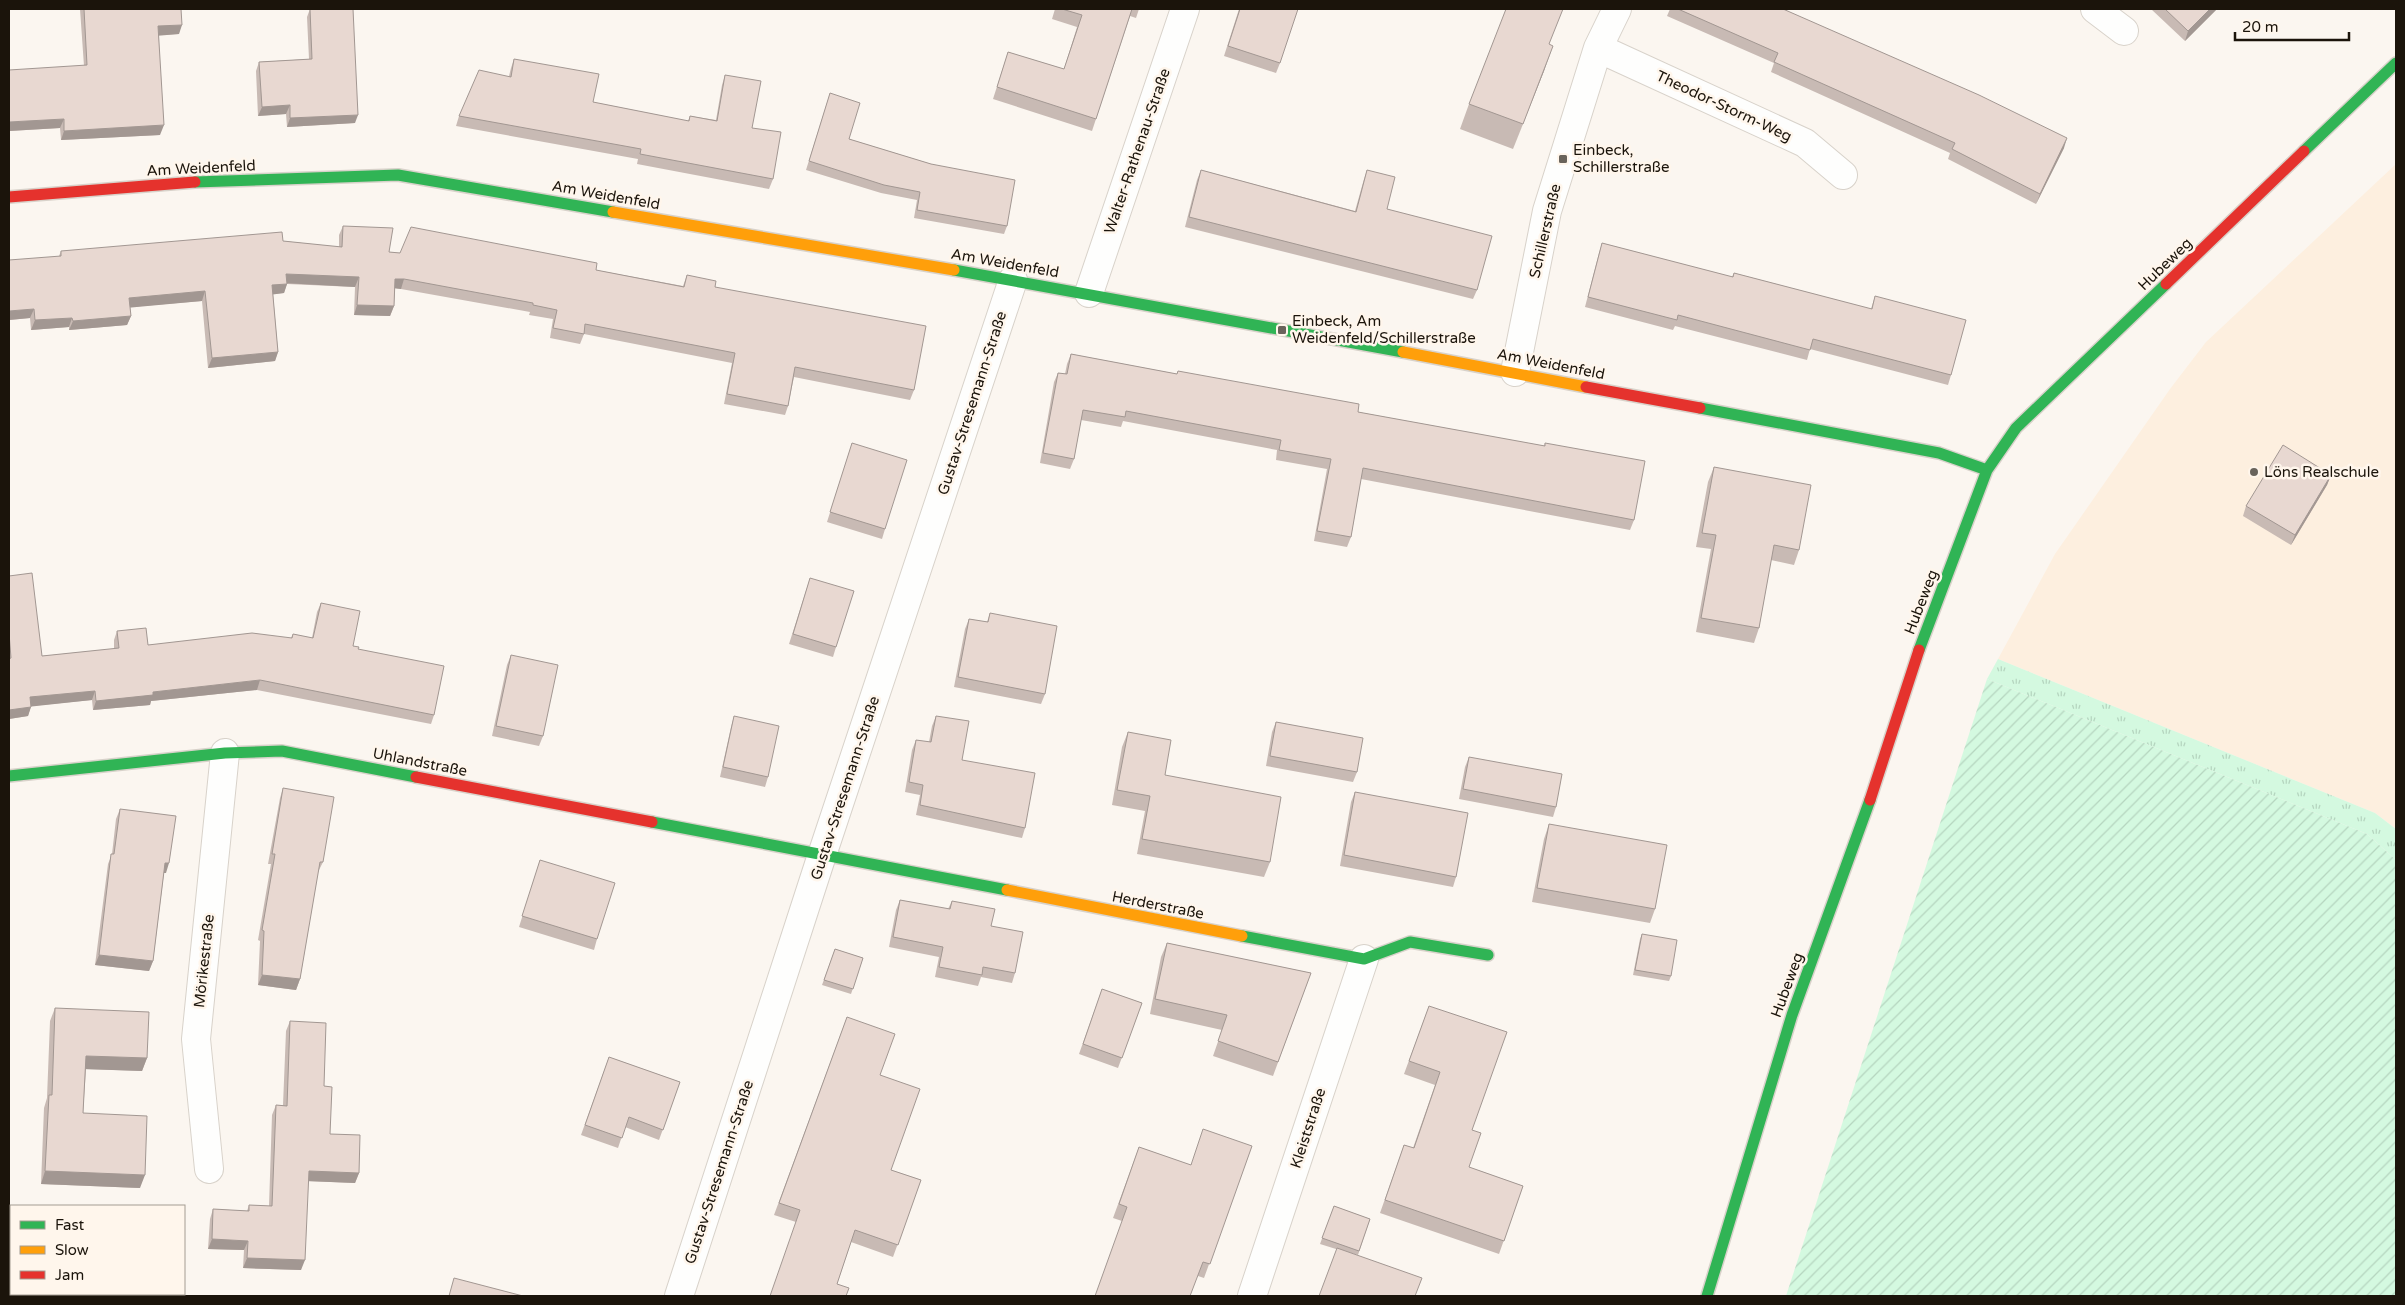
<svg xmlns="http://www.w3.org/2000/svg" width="2405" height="1305" viewBox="0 0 2405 1305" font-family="'Varela Round',sans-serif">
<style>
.built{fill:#fdefdf}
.grass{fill:url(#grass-tufts)}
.garden{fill:url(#garden-furrows)}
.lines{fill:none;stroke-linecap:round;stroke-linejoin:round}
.street-casing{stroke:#d8d2ca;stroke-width:30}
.fast-casing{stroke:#d8d2ca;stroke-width:14}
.slow-casing{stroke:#d8d2ca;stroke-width:14}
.jam-casing{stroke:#d8d2ca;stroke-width:14}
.street{stroke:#fefefd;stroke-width:28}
.fast{stroke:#30b455;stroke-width:11}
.slow{stroke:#ff9f0a;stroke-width:11}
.jam{stroke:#e5322d;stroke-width:11}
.wall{fill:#c8bab4}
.shaded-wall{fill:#a29792}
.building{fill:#e8d8d1;stroke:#a29792}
.poi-dot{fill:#69635b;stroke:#fff6ec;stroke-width:2}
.labels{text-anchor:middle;stroke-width:5;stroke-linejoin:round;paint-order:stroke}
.street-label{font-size:15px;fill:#1b140b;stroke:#fff6ec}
.poi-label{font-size:15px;fill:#1b140b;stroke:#fff6ec;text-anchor:start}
</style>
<defs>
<pattern id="grass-tufts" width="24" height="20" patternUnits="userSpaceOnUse" patternTransform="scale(1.25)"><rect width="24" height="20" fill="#d4f9e0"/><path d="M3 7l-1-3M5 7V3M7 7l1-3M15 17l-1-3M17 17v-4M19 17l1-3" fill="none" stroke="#b5d5bf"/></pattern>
<pattern id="garden-furrows" width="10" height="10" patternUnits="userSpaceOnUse" patternTransform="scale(1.25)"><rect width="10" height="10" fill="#d4f9e0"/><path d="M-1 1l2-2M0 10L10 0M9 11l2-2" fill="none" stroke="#b5d5bf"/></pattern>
</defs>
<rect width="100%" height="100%" fill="#fbf6f0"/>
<path class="built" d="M 2396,164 L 2396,829 L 2375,813 L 1998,659 L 2055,554 L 2170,389 L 2206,342 Z"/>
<path class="grass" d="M 1998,659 L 2375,813 L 2396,829 L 2396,860 L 2367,834 L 1987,679 Z"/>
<path class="garden" d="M 1987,679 L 2367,834 L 2396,860 L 2396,1296 L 1786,1296 Z"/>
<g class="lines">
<defs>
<path id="street" d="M 2095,9 L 2124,31
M 1598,48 L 1805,143 L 1843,175
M 1089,293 L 1185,9
M 1515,372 L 1547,211 L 1598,48 L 1617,9
M 209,1169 L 196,1039 L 225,753
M 679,1296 L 822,855 L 1013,280
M 1252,1296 L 1364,959"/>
<path id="fast" d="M 2304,151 L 2396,63
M 195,182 L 398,175 L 613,212
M 954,270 L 1403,352
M 1700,408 L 1939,453 L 1987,470
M 1919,650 L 1987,470 L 2016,428 L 2166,284
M 9,776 L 225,753 L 282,751 L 416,777
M 652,822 L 1007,890
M 1242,936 L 1364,959 L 1410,942 L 1488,955
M 1707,1296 L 1792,1015 L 1870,800"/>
<path id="slow" d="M 613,212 L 954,270
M 1403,352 L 1586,387
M 1007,890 L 1242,936"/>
<path id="jam" d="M 9,197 L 195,182
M 2166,284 L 2304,151
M 1586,387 L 1700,408
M 416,777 L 652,822
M 1870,800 L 1919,650"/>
</defs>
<use href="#street" class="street-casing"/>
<use href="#fast" class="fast-casing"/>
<use href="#slow" class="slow-casing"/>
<use href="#jam" class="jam-casing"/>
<use href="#street" class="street"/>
<use href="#fast" class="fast"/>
<use href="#slow" class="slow"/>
<use href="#jam" class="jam"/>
</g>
<path class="wall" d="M 80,9 L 181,9 L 179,34 L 159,35 L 160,135 L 61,140 L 60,128 L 9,131 L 84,66 Z
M 310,9 L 353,9 L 355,123 L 287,127 L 286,114 L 258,116 L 256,71 L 259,62 L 309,59 L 307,17 Z
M 1055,9 L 1139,9 L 1136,18 L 1130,16 L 1092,131 L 993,99 L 1008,52 L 1064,69 L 1077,27 L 1052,19 Z
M 1239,9 L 1280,63 L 1276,73 L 1224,56 Z
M 1670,9 L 1783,9 L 2064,148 L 2036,204 L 1948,159 L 1950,153 L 1771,72 L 1774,63 L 1667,16 Z
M 2151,9 L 2217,9 L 2185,41 Z
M 1550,45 L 1544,71 L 1513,149 L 1460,129 L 1469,104 Z
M 514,59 L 593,102 L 688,121 L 690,116 L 716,120 L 722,85 L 725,75 L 752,128 L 773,179 L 769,189 L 637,164 L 638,159 L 456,126 L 459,116 L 509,76 L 511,68 Z
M 830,93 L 849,139 L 931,164 L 1007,226 L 1004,234 L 914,218 L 917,200 L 881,193 L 806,170 Z
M 1201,170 L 1355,211 L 1364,179 L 1367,170 L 1387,209 L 1477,290 L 1473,299 L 1185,227 L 1197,180 Z
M 343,226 L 389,252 L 596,270 L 683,286 L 687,275 L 715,287 L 914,390 L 910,400 L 794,377 L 788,406 L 785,415 L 724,404 L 732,363 L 584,334 L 580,344 L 550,338 L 553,319 L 529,315 L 530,312 L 401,289 L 395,288 L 394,306 L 390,316 L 354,315 L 355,287 L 287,284 L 284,293 L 273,294 L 278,352 L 275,361 L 208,368 L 202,301 L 130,307 L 131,316 L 127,325 L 69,330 L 69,327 L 31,330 L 30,318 L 9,320 L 59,256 L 61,251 L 283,241 L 339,247 L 339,235 Z
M 1602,243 L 1732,277 L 1734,273 L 1871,309 L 1875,296 L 1951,375 L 1948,385 L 1810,349 L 1807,360 L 1675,326 L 1673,330 L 1585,307 L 1599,253 Z
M 1071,354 L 1177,374 L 1178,371 L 1358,412 L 1544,446 L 1545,443 L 1634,520 L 1630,530 L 1361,479 L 1351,537 L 1347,547 L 1314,541 L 1327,469 L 1276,460 L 1277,450 L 1123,421 L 1121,427 L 1081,420 L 1074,459 L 1070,469 L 1040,463 L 1054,382 L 1058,373 L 1065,374 L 1067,364 Z
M 852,443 L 885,529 L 882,539 L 827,522 Z
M 1714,467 L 1799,550 L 1794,565 L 1771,560 L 1759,628 L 1754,643 L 1696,632 L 1711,549 L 1696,547 L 1708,482 Z
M 2331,475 L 2327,485 L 2291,545 L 2243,516 L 2246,506 Z
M 9,576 L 42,656 L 114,649 L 114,640 L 117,631 L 148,645 L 291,638 L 293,634 L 312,638 L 317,612 L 321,603 L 353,646 L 358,649 L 434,715 L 431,724 L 257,690 L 151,701 L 150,705 L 93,710 L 92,700 L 31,706 L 28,716 L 9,719 Z
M 810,578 L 836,647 L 833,657 L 789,644 Z
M 990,613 L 1045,694 L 1041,704 L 954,687 L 965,629 L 969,619 L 987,622 Z
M 511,655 L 543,736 L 539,746 L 492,736 L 507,665 Z
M 734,716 L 768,777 L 765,787 L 720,777 L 731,727 Z
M 936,716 L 962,760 L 1025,828 L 1022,838 L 916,815 L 920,795 L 905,792 L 912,750 L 916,740 L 929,742 L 932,726 Z
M 1276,722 L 1357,772 L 1353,782 L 1266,766 L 1272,732 Z
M 1128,732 L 1165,775 L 1270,862 L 1264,877 L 1137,854 L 1145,811 L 1112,805 L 1122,747 Z
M 1469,757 L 1556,807 L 1553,817 L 1459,799 L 1465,767 Z
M 283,788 L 323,862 L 318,872 L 300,979 L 296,990 L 258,985 L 260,941 L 258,940 L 271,864 L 268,864 L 280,798 Z
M 1355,792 L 1456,877 L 1453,887 L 1340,866 L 1351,802 Z
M 120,809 L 166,873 L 164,873 L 153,961 L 149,971 L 95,965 L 108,864 L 112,854 L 116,819 Z
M 1549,824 L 1655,909 L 1650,923 L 1532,902 L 1544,839 Z
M 540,860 L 597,939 L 594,950 L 519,927 Z
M 900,900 L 948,909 L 952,901 L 991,926 L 1015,973 L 1012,983 L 981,977 L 978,986 L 935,977 L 939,957 L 889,947 L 896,910 Z
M 1642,934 L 1671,976 L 1669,981 L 1633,975 L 1640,939 Z
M 1167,943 L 1311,973 L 1273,1076 L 1213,1056 L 1222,1030 L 1150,1014 L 1161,957 Z
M 835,949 L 863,958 L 851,994 L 822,985 Z
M 1102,989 L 1142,1003 L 1118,1068 L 1079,1054 Z
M 1429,1006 L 1472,1130 L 1469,1167 L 1523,1186 L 1499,1254 L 1380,1213 L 1404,1145 L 1413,1148 L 1435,1085 L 1404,1074 Z
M 55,1008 L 147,1058 L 142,1071 L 86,1069 L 83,1113 L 140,1188 L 41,1184 L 44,1108 L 47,1098 L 50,1021 Z
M 847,1017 L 880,1075 L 891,1170 L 921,1180 L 893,1257 L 851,1242 L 837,1284 L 796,1222 L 774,1215 Z
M 290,1021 L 324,1086 L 330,1134 L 359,1173 L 355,1183 L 308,1181 L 301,1270 L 243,1268 L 244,1250 L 208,1249 L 210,1219 L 213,1209 L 247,1211 L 249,1205 L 269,1206 L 272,1115 L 276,1105 L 283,1105 L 286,1031 Z
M 609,1057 L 680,1082 L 659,1140 L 625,1127 L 618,1148 L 581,1135 Z
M 1252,1146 L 1204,1278 L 1198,1276 L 1122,1221 L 1113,1218 L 1139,1147 L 1190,1165 Z
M 1334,1206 L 1370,1219 L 1358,1255 L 1336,1249 L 1320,1244 Z"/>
<path class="shaded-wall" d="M 2210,9 L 2217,9 L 2185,41 L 2188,31 Z
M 182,25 L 179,34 L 155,36 L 158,26 Z
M 1553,46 L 1544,71 L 1513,149 L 1523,124 Z
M 290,105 L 286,114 L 258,116 L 262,107 Z
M 358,115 L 355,123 L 287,127 L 290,118 Z
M 64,119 L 60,128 L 9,131 L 9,122 Z
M 164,125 L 160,135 L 61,140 L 64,131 Z
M 2067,138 L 2064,148 L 2036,204 L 2040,194 Z
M 286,274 L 359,277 L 355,287 L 283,283 Z
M 395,279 L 404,279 L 401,289 L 392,288 Z
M 287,284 L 284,293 L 269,295 L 272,285 Z
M 205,291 L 202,301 L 126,308 L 129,298 Z
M 357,305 L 394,306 L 390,316 L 354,315 Z
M 34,309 L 30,318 L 9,320 L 9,311 Z
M 131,316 L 127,325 L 69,330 L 73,321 Z
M 72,318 L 69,327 L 31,330 L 35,320 Z
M 278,352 L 275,361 L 208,368 L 212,358 Z
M 2331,475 L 2327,485 L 2291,545 L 2295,535 Z
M 260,680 L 257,690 L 151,701 L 150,705 L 93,710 L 96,701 L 153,692 Z
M 95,691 L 92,700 L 27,707 L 30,697 Z
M 31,707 L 28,716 L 9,719 L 9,710 Z
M 165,863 L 169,863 L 166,873 L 161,873 Z
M 99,955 L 153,961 L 149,971 L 95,965 Z
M 262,975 L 300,979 L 296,990 L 258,985 Z
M 86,1056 L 147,1058 L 142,1071 L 82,1069 Z
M 45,1171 L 145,1175 L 140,1188 L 41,1184 Z
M 309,1171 L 359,1173 L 355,1183 L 305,1181 Z
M 212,1239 L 248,1241 L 244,1250 L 208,1249 Z
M 247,1258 L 305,1260 L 301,1270 L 243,1268 Z"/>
<path class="building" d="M 84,9 L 181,9 L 182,25 L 158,26 L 164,125 L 64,131 L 64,119 L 9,122 L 9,70 L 87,65 Z
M 310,9 L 353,9 L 358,115 L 290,118 L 290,105 L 262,107 L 259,62 L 312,59 Z
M 1062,9 L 1132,9 L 1096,119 L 997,87 L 1008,52 L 1064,69 L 1082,15 Z
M 1240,9 L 1298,9 L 1280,63 L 1228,46 Z
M 1506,9 L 1563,9 L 1549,44 L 1553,46 L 1523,124 L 1469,104 Z
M 1678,9 L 1783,9 L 1979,95 L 2067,138 L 2040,194 L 1952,149 L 1955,143 L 1774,62 L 1778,53 Z
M 2165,9 L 2210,9 L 2188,31 Z
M 514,59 L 599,74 L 593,102 L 689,121 L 690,116 L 717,121 L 725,75 L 761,81 L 752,128 L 781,132 L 773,179 L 640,154 L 641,149 L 459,116 L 479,70 L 511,77 Z
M 830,93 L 860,103 L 849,139 L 931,164 L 1015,180 L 1007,226 L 917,210 L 920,192 L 884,185 L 809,161 Z
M 1201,170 L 1356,212 L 1367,170 L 1395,177 L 1387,209 L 1492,236 L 1477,290 L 1189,217 Z
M 343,226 L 393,228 L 389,252 L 400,253 L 411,227 L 597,263 L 596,270 L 684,287 L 687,275 L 716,281 L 715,287 L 926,326 L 914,390 L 795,367 L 788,406 L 727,394 L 735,353 L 585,324 L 584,334 L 553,328 L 557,310 L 533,305 L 533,303 L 404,279 L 395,279 L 394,306 L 357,305 L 359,277 L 286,274 L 287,284 L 272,285 L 278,352 L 212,358 L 205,291 L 129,298 L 131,316 L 73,321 L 72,318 L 35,320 L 34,309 L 9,311 L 9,260 L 61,256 L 61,251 L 282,232 L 283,241 L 342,247 Z
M 1602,243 L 1733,277 L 1734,273 L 1872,309 L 1875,296 L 1966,320 L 1951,375 L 1813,339 L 1810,350 L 1678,315 L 1677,320 L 1588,297 Z
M 1071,354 L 1177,374 L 1178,371 L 1359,404 L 1358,412 L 1545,446 L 1545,443 L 1645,461 L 1634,520 L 1363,468 L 1351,537 L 1317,531 L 1331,459 L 1279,450 L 1281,440 L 1126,411 L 1125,417 L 1083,410 L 1074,459 L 1043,453 L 1058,373 L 1067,374 Z
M 852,443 L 907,460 L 885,529 L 830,512 Z
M 2283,445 L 2331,475 L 2295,535 L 2246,506 Z
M 1714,467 L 1811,485 L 1799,550 L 1774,545 L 1759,628 L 1701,618 L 1716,535 L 1702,533 Z
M 32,573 L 42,656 L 119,648 L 117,631 L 146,628 L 148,645 L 252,633 L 292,638 L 293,634 L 313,638 L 321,603 L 360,611 L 353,646 L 359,647 L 358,649 L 444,666 L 434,715 L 260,680 L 153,692 L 153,695 L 96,701 L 95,691 L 30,697 L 31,707 L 9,710 L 9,659 L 11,658 L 9,633 L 9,576 Z
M 810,578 L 854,591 L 836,647 L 793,634 Z
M 990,613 L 1057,626 L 1045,694 L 958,677 L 969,619 L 988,622 Z
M 511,655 L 558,665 L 543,736 L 496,726 Z
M 734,716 L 779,726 L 768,777 L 723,767 Z
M 936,716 L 969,721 L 962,760 L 1035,773 L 1025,828 L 920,805 L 923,785 L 909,782 L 916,740 L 931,742 Z
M 1276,722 L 1363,738 L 1357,772 L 1270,756 Z
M 1128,732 L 1171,740 L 1165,775 L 1281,797 L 1270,862 L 1142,839 L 1150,796 L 1117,790 Z
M 1469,757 L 1562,774 L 1556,807 L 1463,789 Z
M 283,788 L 334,797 L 323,862 L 320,862 L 300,979 L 262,975 L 264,931 L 262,930 L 275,854 L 272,854 Z
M 1355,792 L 1468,813 L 1456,877 L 1344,855 Z
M 120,809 L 176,816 L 169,863 L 165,863 L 153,961 L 99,955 L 111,854 L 114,854 Z
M 1549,824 L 1667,845 L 1655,909 L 1537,888 Z
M 540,860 L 615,883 L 597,939 L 522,916 Z
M 900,900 L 950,909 L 952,901 L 995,909 L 991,926 L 1023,932 L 1015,973 L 983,967 L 982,975 L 939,967 L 943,947 L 893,937 Z
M 1642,934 L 1677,940 L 1671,976 L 1635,970 Z
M 1167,943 L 1311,973 L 1278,1062 L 1218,1041 L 1227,1015 L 1155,999 Z
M 835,949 L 863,958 L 853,989 L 824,980 Z
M 1102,989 L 1142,1003 L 1122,1058 L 1083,1044 Z
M 1429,1006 L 1507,1032 L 1472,1130 L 1481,1133 L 1469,1167 L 1523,1186 L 1504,1241 L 1385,1200 L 1404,1145 L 1414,1148 L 1440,1072 L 1409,1061 Z
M 55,1008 L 149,1012 L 147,1058 L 86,1056 L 83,1113 L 147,1116 L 145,1175 L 45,1171 L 49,1095 L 52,1095 Z
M 847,1017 L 895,1034 L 880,1075 L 920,1089 L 891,1170 L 921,1180 L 898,1245 L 855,1230 L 837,1284 L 849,1288 L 846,1296 L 770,1296 L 800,1210 L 779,1203 Z
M 290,1021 L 326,1023 L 324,1086 L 332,1087 L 330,1134 L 360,1135 L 359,1173 L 309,1171 L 305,1260 L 247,1258 L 248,1241 L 212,1239 L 213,1209 L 249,1211 L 249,1205 L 272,1206 L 276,1105 L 287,1106 Z
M 609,1057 L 680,1082 L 663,1130 L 629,1117 L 622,1138 L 585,1125 Z
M 1203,1129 L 1252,1146 L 1210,1264 L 1203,1262 L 1190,1296 L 1095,1296 L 1127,1207 L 1119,1204 L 1139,1147 L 1191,1165 Z
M 1334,1206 L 1370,1219 L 1359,1251 L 1322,1238 Z
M 1337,1248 L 1422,1278 L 1415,1296 L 1319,1296 Z
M 454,1278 L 523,1296 L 449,1296 Z"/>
<g class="poi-dot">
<rect x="1558" y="154" width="10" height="10" rx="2.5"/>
<rect x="1277" y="325" width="10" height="10" rx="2.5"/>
<circle cx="2254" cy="472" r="5"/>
</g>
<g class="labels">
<g class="street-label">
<text transform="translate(1724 106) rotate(25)" y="5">Theodor-Storm-Weg</text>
<text transform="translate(1137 151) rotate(-71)" y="5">Walter-Rathenau-Straße</text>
<text transform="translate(201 168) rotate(-3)" y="5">Am Weidenfeld</text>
<text transform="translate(606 195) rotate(10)" y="5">Am Weidenfeld</text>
<text transform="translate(1545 231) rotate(-77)" y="5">Schillerstraße</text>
<text transform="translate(1005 263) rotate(10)" y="5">Am Weidenfeld</text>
<text transform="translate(2165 264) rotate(-44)" y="5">Hubeweg</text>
<text transform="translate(1551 364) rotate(11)" y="5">Am Weidenfeld</text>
<text transform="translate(972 403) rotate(-72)" y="5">Gustav-Stresemann-Straße</text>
<text transform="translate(1921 602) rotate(-69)" y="5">Hubeweg</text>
<text transform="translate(420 762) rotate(11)" y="5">Uhlandstraße</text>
<text transform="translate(845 788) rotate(-72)" y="5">Gustav-Stresemann-Straße</text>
<text transform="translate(1158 905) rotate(11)" y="5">Herderstraße</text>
<text transform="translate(204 961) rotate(-84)" y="5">Mörikestraße</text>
<text transform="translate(1787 985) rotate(-70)" y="5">Hubeweg</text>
<text transform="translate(1308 1128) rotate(-72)" y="5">Kleiststraße</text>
<text transform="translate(719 1172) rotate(-72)" y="5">Gustav-Stresemann-Straße</text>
</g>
<g class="poi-label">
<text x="1573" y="155">Einbeck,<tspan x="1573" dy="17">Schillerstraße</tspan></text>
<text x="1292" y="326">Einbeck, Am<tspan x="1292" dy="17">Weidenfeld/Schillerstraße</tspan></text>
<text x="2264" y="477">Löns Realschule</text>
</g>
</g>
<rect width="2405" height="1305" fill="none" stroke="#1b140b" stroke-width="20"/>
<rect x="10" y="1205" width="175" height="90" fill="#fff6ec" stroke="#a49c92"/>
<rect x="20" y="1221" width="25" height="8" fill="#30b455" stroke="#a49c92"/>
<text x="55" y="1230" font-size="15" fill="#1b140b">Fast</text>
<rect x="20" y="1246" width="25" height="8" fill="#ff9f0a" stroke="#a49c92"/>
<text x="55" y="1255" font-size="15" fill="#1b140b">Slow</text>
<rect x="20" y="1271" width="25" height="8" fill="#e5322d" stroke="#a49c92"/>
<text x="55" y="1280" font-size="15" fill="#1b140b">Jam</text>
<path d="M2235 32v8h114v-8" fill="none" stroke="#1b140b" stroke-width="2.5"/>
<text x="2242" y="32" font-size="15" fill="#1b140b" stroke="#fff6ec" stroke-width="4" paint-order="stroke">20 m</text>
</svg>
